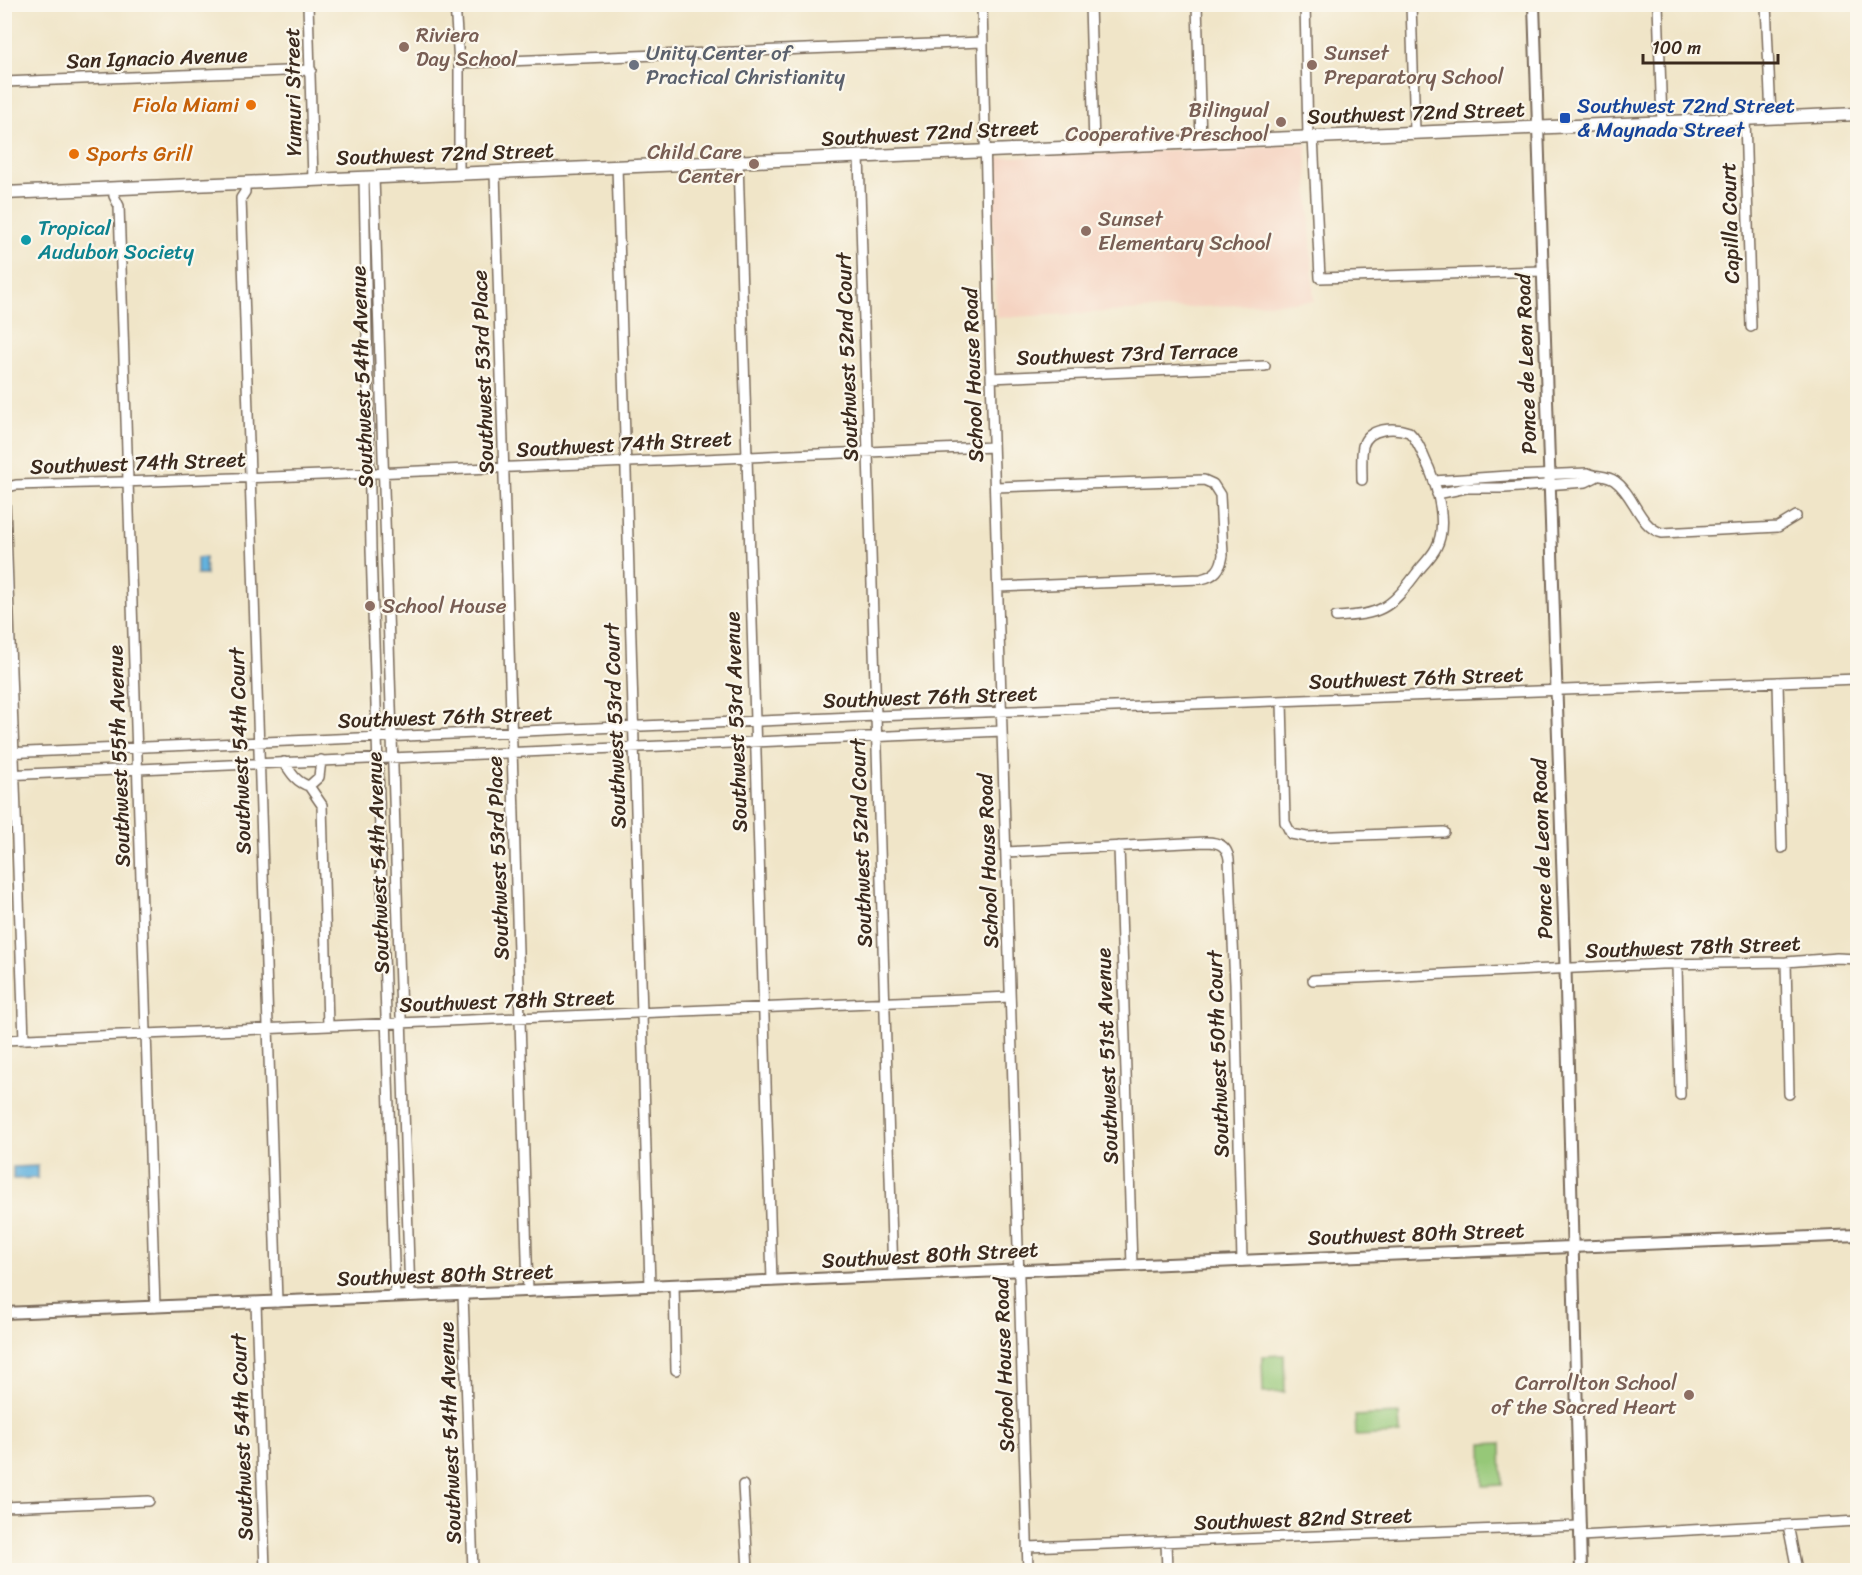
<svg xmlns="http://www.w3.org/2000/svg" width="1862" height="1575" viewBox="0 0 1862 1575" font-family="Sriracha,sans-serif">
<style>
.built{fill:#f5d3c1}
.grass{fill:#96c878;stroke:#68794b;stroke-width:1.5}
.water{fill:#64b2de;stroke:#506e7e;stroke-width:1.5}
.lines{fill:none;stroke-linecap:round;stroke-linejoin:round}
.minor-casing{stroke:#7a6b5a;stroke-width:12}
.tertiary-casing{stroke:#7a6b5a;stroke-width:14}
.secondary-casing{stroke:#7a6b5a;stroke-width:15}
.minor{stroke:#fff;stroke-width:9}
.tertiary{stroke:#fff;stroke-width:10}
.secondary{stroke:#fff;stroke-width:12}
.education-dot{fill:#8d6e63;stroke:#fbf7ec;stroke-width:2}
.worship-dot{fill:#6b7280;stroke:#fbf7ec;stroke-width:2}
.food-dot{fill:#e8710a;stroke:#fbf7ec;stroke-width:2}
.transit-dot{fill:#1a4fb4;stroke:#fbf7ec;stroke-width:2}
.culture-dot{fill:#0f9aa8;stroke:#fbf7ec;stroke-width:2}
.labels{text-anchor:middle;stroke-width:4.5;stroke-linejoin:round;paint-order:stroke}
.education-label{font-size:21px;fill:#785e54;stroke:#fbf7ec;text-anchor:start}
.worship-label{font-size:21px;fill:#5b616d;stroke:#fbf7ec;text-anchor:start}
.street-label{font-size:21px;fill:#3b2a1e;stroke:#fbf7ec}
.food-label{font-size:21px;fill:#c56008;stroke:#fbf7ec;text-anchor:end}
.transit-label{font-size:21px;fill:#164399;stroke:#fbf7ec;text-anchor:start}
.culture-label{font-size:21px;fill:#0d838f;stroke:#fbf7ec;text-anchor:start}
</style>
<rect width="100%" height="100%" fill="#fbf7ec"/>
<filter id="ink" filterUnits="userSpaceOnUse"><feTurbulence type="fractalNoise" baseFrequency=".0167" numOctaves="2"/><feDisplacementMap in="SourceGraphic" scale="12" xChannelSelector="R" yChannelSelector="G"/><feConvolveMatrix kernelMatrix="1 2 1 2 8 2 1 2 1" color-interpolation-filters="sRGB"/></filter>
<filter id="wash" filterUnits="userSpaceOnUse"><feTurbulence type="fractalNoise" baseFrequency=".008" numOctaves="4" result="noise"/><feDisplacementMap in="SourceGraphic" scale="24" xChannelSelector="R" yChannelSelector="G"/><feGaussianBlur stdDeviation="1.35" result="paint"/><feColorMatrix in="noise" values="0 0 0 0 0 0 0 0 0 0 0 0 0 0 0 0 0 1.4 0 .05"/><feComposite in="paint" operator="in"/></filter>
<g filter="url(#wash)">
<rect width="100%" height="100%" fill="#f0e5c8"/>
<path class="built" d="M 1306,144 L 1314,301 L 996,318 L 991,158 Z"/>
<path class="grass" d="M 1284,1355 L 1285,1392 L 1263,1393 L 1262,1356 Z
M 1399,1414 L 1400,1434 L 1356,1436 L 1355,1416 Z
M 1501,1443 L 1502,1485 L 1483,1486 L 1482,1444 Z"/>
<path class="water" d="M 205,557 L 206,575 L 197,575 L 197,558 Z
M 38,1166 L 38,1178 L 13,1179 L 13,1167 Z"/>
</g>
<g filter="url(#ink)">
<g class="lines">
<defs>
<path id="minor" d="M 308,4 L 313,180
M 455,4 L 459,63 L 459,173
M 982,4 L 989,310 L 1028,1570
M 1090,4 L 1094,146
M 1197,4 L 1201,141
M 1305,4 L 1308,137
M 1411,4 L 1415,132
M 1658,4 L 1662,122
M 1766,4 L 1771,117
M 459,63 L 982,42
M 4,82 L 311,70
M 1745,118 L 1751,327
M 1313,137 L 1320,278 L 1543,271
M 859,156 L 893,1276
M 738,161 L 772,1281
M 617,166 L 650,1286
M 495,172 L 528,1291
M 364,177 L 371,549 L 395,1296
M 374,177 L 410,1296
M 245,183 L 245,192 L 241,198 L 277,1302
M 114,188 L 114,196 L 119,206 L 155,1307
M 991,378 L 1265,366
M 4,473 L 24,1040
M 1434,481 L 1507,476 L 1588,473 C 1597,477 1607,475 1615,481 C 1634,494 1639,527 1662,533 L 1778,527 L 1796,516
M 995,487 L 1204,480 L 1213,484 L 1220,495 L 1223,555 C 1221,569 1215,576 1201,579 L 998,587
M 4,488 L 16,485 C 342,477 668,459 993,447
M 1437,494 L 1466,488 L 1505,488 L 1586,482 L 1596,477
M 1336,617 C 1381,614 1389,610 1416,574 C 1422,565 1431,558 1436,548 C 1448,526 1438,490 1429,468 C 1423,456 1419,441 1409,432 C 1395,427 1368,427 1363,446 C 1361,456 1362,469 1362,480
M 1778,682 L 1782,848
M 1282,701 L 1285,822 L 1291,834 L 1307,837 L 1444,832
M 4,753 L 876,716 L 1858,679
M 284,762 C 291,773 296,782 309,786 L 319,777 L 321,760
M 4,775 L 1002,731
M 309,786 L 322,805 L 328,1026
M 1119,846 L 1132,1266
M 1006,852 L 1206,842 C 1218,842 1227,845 1229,859 L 1235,984 L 1242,1261
M 1786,962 L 1789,1094
M 1677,964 L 1680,1095
M 1313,980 L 1661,964 L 1786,962 L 1837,958 L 1858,959
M 4,1040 L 1010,997
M 674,1285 L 676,1370
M 463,1294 L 473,1570
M 256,1303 L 265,1570
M 743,1485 L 748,1570
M 4,1507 L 149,1501
M 1788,1525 L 1797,1570
M 1580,1536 L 1858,1521
M 1166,1542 L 1167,1570
M 1027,1547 L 1580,1526"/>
<path id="tertiary" d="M 1534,4 L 1565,950 L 1581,1570
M 4,1313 L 1858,1235"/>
<path id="secondary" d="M 4,193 L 1858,114"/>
</defs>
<use href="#minor" class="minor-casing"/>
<use href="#tertiary" class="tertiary-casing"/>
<use href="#secondary" class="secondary-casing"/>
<use href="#minor" class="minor"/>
<use href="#tertiary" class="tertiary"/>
<use href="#secondary" class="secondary"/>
</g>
</g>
<g class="education-dot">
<circle cx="404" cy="47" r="6"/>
<circle cx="1312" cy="65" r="6"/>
<circle cx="1281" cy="122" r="6"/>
<circle cx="754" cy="164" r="6"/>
<circle cx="1086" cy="231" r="6"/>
<circle cx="370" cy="606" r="6"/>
<circle cx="1689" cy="1395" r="6"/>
</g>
<circle class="worship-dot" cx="634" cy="65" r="6"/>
<g class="food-dot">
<circle cx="251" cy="105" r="6"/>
<circle cx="74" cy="154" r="6"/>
</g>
<rect class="transit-dot" x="1559" y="112" width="12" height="12" rx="3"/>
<circle class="culture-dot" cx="26" cy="240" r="6"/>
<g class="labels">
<g class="education-label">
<text x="416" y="42">Riviera<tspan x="416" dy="24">Day School</tspan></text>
<text x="1324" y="60">Sunset<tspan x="1324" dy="24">Preparatory School</tspan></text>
<text x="1269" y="117" text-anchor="end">Bilingual<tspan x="1269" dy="24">Cooperative Preschool</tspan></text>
<text x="742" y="159" text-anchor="end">Child Care<tspan x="742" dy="24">Center</tspan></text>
<text x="1098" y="226">Sunset<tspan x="1098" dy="24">Elementary School</tspan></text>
<text x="382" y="613">School House</text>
<text x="1677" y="1390" text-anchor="end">Carrollton School<tspan x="1677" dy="24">of the Sacred Heart</tspan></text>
</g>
<g class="worship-label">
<text x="646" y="60">Unity Center of<tspan x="646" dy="24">Practical Christianity</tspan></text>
</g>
<g class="street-label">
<text transform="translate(157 58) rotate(-2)" y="7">San Ignacio Avenue</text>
<text transform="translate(293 92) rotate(-91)" y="7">Yumuri Street</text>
<text transform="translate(1416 113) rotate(-2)" y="7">Southwest 72nd Street</text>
<text transform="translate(930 133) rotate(-3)" y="7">Southwest 72nd Street</text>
<text transform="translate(445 154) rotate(-2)" y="7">Southwest 72nd Street</text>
<text transform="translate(1730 223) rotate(-92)" y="7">Capilla Court</text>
<text transform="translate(1127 354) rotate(-2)" y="7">Southwest 73rd Terrace</text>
<text transform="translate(847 357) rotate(-92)" y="7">Southwest 52nd Court</text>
<text transform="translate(1526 364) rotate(-92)" y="7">Ponce de Leon Road</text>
<text transform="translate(483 372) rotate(-92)" y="7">Southwest 53rd Place</text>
<text transform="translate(973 375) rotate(-92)" y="7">School House Road</text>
<text transform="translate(362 377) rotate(-92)" y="7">Southwest 54th Avenue</text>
<text transform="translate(624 444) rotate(-3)" y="7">Southwest 74th Street</text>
<text transform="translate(138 463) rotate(-2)" y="7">Southwest 74th Street</text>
<text transform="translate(1416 678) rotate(-2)" y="7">Southwest 76th Street</text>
<text transform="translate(930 697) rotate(-2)" y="7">Southwest 76th Street</text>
<text transform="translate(445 717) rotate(-2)" y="7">Southwest 76th Street</text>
<text transform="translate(736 722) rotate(-92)" y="7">Southwest 53rd Avenue</text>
<text transform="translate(615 726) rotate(-92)" y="7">Southwest 53rd Court</text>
<text transform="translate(240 751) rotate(-92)" y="7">Southwest 54th Court</text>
<text transform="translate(119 756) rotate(-92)" y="7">Southwest 55th Avenue</text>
<text transform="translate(861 843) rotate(-92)" y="7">Southwest 52nd Court</text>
<text transform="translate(1542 849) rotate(-92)" y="7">Ponce de Leon Road</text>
<text transform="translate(498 858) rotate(-92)" y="7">Southwest 53rd Place</text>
<text transform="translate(988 861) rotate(-92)" y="7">School House Road</text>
<text transform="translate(378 863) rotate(-92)" y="7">Southwest 54th Avenue</text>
<text transform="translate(1693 947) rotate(-2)" y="7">Southwest 78th Street</text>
<text transform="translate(507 1001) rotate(-2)" y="7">Southwest 78th Street</text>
<text transform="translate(1218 1054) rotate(-92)" y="7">Southwest 50th Court</text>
<text transform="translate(1107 1056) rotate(-92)" y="7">Southwest 51st Avenue</text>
<text transform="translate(1416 1234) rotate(-2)" y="7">Southwest 80th Street</text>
<text transform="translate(930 1255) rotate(-3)" y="7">Southwest 80th Street</text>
<text transform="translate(445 1275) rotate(-2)" y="7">Southwest 80th Street</text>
<text transform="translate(1004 1365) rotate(-92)" y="7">School House Road</text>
<text transform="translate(450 1433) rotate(-92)" y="7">Southwest 54th Avenue</text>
<text transform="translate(242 1437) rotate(-92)" y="7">Southwest 54th Court</text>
<text transform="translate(1303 1519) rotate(-2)" y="7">Southwest 82nd Street</text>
</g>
<g class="food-label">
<text x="239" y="112">Fiola Miami</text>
<text x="86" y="161" text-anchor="start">Sports Grill</text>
</g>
<g class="transit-label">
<text x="1577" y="113">Southwest 72nd Street<tspan x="1577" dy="24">&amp; Maynada Street</tspan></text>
</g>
<g class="culture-label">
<text x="38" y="235">Tropical<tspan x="38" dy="24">Audubon Society</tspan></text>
</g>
</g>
<rect width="1862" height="1575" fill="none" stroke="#fbf7ec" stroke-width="24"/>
<path d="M1643 54v9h135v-9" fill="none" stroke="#3b2a1e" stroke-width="3"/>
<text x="1652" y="54" font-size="18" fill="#3b2a1e" stroke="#fbf7ec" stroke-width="4.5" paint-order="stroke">100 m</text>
</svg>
